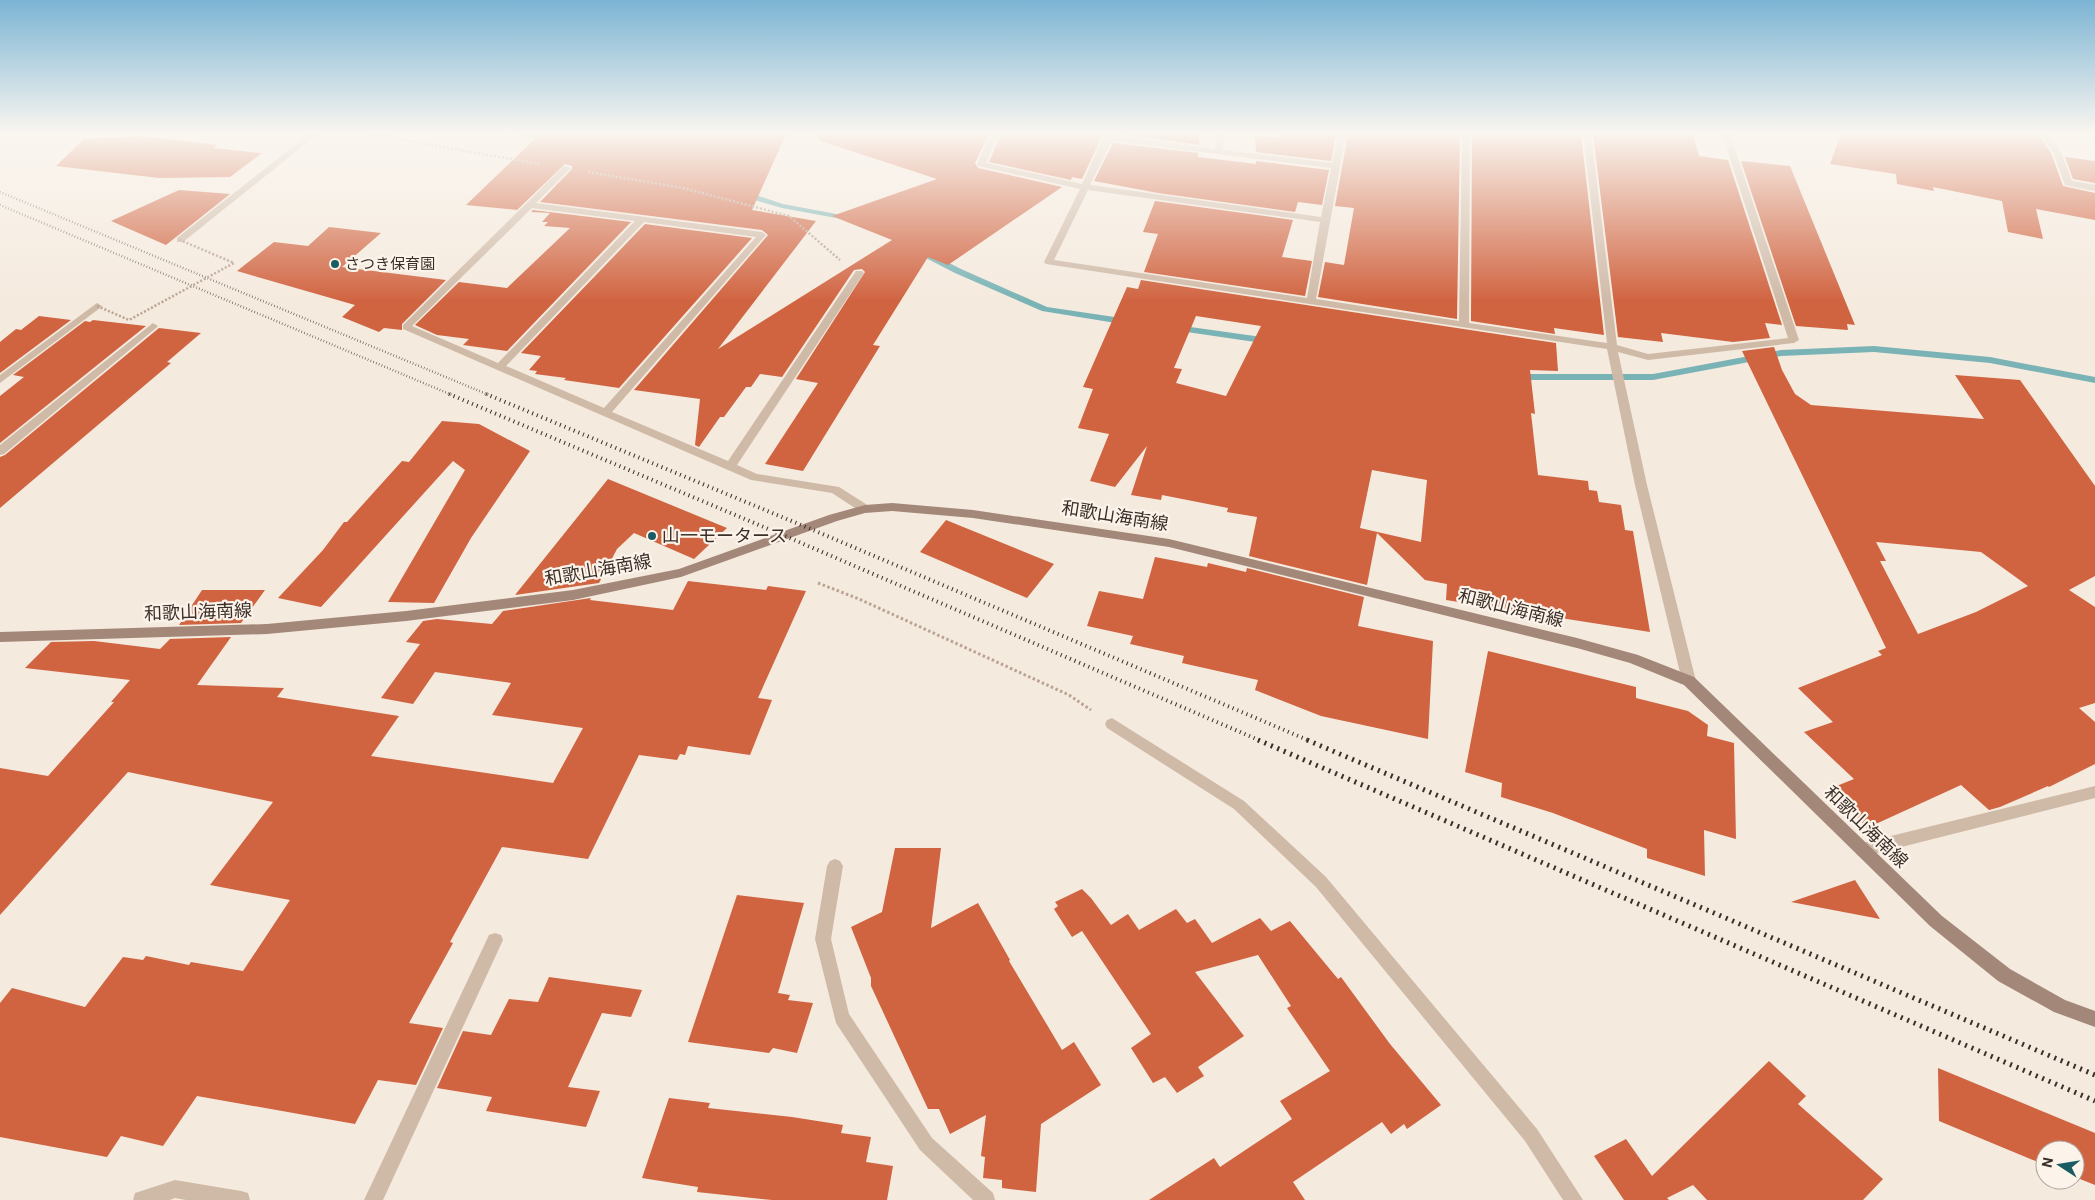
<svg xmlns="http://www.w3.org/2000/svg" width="2095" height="1200" viewBox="0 0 2095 1200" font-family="Roboto,'Noto Sans JP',sans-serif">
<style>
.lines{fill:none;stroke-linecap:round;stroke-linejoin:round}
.stream{fill:#7ab3b5;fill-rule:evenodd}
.building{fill:#d06340;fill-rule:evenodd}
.path-far1{stroke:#bba392;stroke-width:2.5;stroke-dasharray:2 2;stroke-linecap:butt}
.path{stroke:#bba392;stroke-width:3;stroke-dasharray:2.5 2.5;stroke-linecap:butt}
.service{fill:#cfbaa8;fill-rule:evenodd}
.minor{fill:#cfbaa8;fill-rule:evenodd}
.secondary{fill:#a38879;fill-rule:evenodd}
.rail-far2{stroke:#3b2f29;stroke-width:2.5;stroke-dasharray:0.5 2.5;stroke-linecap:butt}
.rail-far1{stroke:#3b2f29;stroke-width:4;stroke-dasharray:1 4;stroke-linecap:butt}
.rail{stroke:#3b2f29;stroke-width:5;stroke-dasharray:2 5;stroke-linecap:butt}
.path-bridge{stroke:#bba392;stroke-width:2.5;stroke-dasharray:2 2;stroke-linecap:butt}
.poi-dot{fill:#1a5c61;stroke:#fcf4eb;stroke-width:2}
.labels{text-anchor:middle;stroke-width:4.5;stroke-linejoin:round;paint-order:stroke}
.far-poi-label{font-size:15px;fill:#3b2f29;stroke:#fcf4eb;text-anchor:start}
.street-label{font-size:18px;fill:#3b2f29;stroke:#fcf4eb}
.poi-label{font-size:18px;fill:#3b2f29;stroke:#fcf4eb;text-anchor:start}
</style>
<rect width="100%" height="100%" fill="#f5eade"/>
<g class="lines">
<path class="stream" d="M 519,134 L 532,134 L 554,141 L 550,143 Z
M 741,192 L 747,192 L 783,204 L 847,216 L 851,218 L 847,220 L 782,208 L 741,196 Z
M 922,252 L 928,252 L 961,269 L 1047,307 L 1128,319 L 1132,322 L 1128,325 L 1042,311 L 955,273 L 922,256 Z
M 1176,325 L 1269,338 L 1273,341 L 1269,344 L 1173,330 L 1173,326 Z
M 1874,346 L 1990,357 L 2095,377 L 2095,383 L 1990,363 L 1874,352 L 1781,356 L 1653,380 L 1517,380 L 1512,377 L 1517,374 L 1653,374 L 1781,350 Z"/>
</g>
<path class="building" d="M 540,134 L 786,134 L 752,210 L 816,221 L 718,349 L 892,240 L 832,216 L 937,179 L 818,140 L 819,134 L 989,134 L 975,163 L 978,168 L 1062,187 L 948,265 L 928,257 L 873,345 L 880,346 L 803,471 L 765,464 L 818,383 L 796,379 L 865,272 L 862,269 L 854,270 L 782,377 L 760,374 L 751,387 L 746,387 L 724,417 L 720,417 L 699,447 L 695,445 L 700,399 L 634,390 L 768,235 L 762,230 L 540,202 L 572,169 L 572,166 L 565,164 L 517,210 L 466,205 Z
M 1001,134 L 1103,134 L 1082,179 L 1072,177 L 1071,180 L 989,162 Z
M 1122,134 L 1200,134 L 1199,145 Z
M 1283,134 L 1336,134 L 1331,161 L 1256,152 L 1255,136 L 1282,137 Z
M 1348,134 L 1460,134 L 1457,319 L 1318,297 L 1325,262 L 1344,265 L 1354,208 L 1335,206 Z
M 1472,134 L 1581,134 L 1604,335 L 1554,328 L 1555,334 L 1471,321 Z
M 1593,134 L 1693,134 L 1699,156 L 1728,160 L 1782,325 L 1765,323 L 1770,338 L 1733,342 L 1661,333 L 1663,342 L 1618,337 Z
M 1841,134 L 2038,134 L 2051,153 L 2063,186 L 2095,193 L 2095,220 L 2036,209 L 2043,239 L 2008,232 L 2002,201 L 1933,187 L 1934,191 L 1897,184 L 1896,174 L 1830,164 Z
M 142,136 L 218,145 L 213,148 L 262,153 L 230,177 L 159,178 L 56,166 L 84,139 Z
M 1113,143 L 1198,153 L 1198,157 L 1256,164 L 1256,161 L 1329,170 L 1322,205 L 1298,202 L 1295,212 L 1158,193 L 1094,181 Z
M 2065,157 L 2095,161 L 2095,183 L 2073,179 Z
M 1741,161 L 1790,166 L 1855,325 L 1847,324 L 1848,330 L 1796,326 Z
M 179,190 L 230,194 L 166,245 L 111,221 Z
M 1155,201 L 1293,220 L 1282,257 L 1312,261 L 1305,296 L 1144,272 L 1158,234 L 1143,232 Z
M 533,210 L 631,222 L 507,351 L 463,345 L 469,339 L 437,335 L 415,325 L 459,282 L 507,288 L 570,228 L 544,226 L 548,222 L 542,222 L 550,213 L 531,212 Z
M 645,224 L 752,238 L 619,388 L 564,380 L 566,378 L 535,374 L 537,371 L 529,370 L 541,356 L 521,353 Z
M 329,227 L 381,233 L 342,267 L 446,280 L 402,324 L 402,330 L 384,328 L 379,332 L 342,317 L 355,305 L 237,271 L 274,242 L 308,246 Z
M 1141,280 L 1556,343 L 1558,371 L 1530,370 L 1535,414 L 1531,413 L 1538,475 L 1588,481 L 1589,490 L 1597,491 L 1599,502 L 1621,505 L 1625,530 L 1633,531 L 1650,632 L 1446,600 L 1447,584 L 1425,580 L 1377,533 L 1367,585 L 1249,556 L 1257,517 L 1227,512 L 1228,508 L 1162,495 L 1161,500 L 1131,495 L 1147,446 L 1115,487 L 1090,481 L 1109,434 L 1078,428 L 1093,389 L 1083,387 L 1127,287 L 1138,289 ZM 1196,316 L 1261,326 L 1226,396 L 1176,383 L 1182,369 L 1174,368 ZM 1372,470 L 1427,480 L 1421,542 L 1360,528 Z
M 39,316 L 71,320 L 0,373 L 0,342 L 16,329 L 21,330 Z
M 93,320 L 146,326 L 0,443 L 0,396 L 24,377 L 13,375 L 85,321 L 90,322 Z
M 159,328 L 201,333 L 167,362 L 171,363 L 0,508 L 0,457 L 5,455 Z
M 1774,347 L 1782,370 L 1795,394 L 1811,405 L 1984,419 L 1955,375 L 2020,380 L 2095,486 L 2095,576 L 2069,590 L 2095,607 L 2095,703 L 2079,708 L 2095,722 L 2095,764 L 2049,787 L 2048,786 L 2000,807 L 1989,810 L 1961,785 L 1867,828 L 1829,789 L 1854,779 L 1804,732 L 1833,722 L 1798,688 L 1882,655 L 1878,651 L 1886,648 L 1742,351 ZM 1876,542 L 1981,552 L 2028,586 L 1976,612 L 1918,634 L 1880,561 L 1886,561 Z
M 442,421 L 479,424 L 530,451 L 471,538 L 434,603 L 388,602 L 465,470 L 453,461 L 321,607 L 278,598 L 323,550 L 344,522 L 347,522 L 402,461 L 409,462 Z
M 608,479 L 727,528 L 694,559 L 634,533 L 617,549 L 599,583 L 515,595 Z
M 946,520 L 1054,564 L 1027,598 L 920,552 Z
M 1155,557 L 1207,567 L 1208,563 L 1246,572 L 1247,568 L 1364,597 L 1358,626 L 1433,641 L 1428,739 L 1321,716 L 1255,690 L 1258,680 L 1182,663 L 1184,656 L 1130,644 L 1133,636 L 1087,626 L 1099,591 L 1143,599 Z
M 688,581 L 766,590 L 768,586 L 806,591 L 758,698 L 772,700 L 750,755 L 688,746 L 685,755 L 680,754 L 677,760 L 639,755 L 588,859 L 502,847 L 450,942 L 453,943 L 409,1023 L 443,1028 L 416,1085 L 378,1080 L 355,1124 L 197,1096 L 163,1146 L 121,1136 L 107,1157 L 0,1137 L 0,1003 L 12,988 L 85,1007 L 123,957 L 143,960 L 146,956 L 189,965 L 191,962 L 243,971 L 290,900 L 210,885 L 273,802 L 128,772 L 0,915 L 0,768 L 48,776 L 114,702 L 111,702 L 130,680 L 25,668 L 51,642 L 94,641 L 160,649 L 170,639 L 231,637 L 197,685 L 284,688 L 277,697 L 399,716 L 371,756 L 553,783 L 583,728 L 492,715 L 511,683 L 435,672 L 413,704 L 381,698 L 420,644 L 406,642 L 423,621 L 437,619 L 492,624 L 503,611 L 591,598 L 590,600 L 673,610 Z
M 202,590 L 265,590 L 241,623 L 179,625 Z
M 1488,651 L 1636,687 L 1636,698 L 1688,711 L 1708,725 L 1707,736 L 1734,743 L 1736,839 L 1704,830 L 1705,876 L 1647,858 L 1647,849 L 1553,813 L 1501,797 L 1502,783 L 1465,772 Z
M 895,848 L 941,848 L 931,928 L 978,903 L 1010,960 L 1009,961 L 1062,1050 L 1074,1042 L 1101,1085 L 1041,1124 L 1036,1192 L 1002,1188 L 1002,1180 L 983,1178 L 985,1157 L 981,1156 L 986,1115 L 950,1134 L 939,1109 L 928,1109 L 871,986 L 871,978 L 851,927 L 882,912 Z
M 1855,880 L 1880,919 L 1791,902 Z
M 1082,889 L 1091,898 L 1111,925 L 1128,914 L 1139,930 L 1176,909 L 1187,923 L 1195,919 L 1212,943 L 1260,918 L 1271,931 L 1290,921 L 1338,979 L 1341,977 L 1390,1044 L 1441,1105 L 1407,1129 L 1404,1124 L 1391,1134 L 1382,1122 L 1293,1182 L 1305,1200 L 1149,1200 L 1214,1158 L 1220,1167 L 1292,1119 L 1280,1101 L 1330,1071 L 1287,1008 L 1291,1006 L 1258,955 L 1195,972 L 1244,1036 L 1198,1067 L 1204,1076 L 1177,1093 L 1165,1077 L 1153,1083 L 1131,1048 L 1151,1034 L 1082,931 L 1072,937 L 1054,909 L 1058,906 L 1055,902 Z
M 737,895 L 804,903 L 778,993 L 790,995 L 788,1000 L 813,1003 L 797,1053 L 773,1048 L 769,1053 L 688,1042 Z
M 549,977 L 642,990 L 631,1017 L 602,1013 L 568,1087 L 600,1091 L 586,1127 L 486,1111 L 492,1097 L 437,1088 L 463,1031 L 491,1035 L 509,999 L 538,1002 Z
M 1769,1061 L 1806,1096 L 1798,1104 L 1883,1179 L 1863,1200 L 1707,1200 L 1693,1185 L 1667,1198 L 1669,1200 L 1624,1200 L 1594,1156 L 1626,1139 L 1652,1176 Z
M 1938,1068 L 2095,1133 L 2095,1185 L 2075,1177 L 2075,1150 L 2045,1150 L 2045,1165 L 1939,1121 Z
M 669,1098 L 710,1103 L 708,1108 L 792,1117 L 843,1125 L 841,1133 L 871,1137 L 866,1162 L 893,1166 L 887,1200 L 772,1200 L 697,1192 L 698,1187 L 642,1178 Z"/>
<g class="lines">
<path class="path-far1" d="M 368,134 L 540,164
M 588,172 L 683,188 L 789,216 L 840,260"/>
<path class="path" d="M 818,583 L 859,599 L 1069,695 L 1091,710"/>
<path class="service" d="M 309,134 L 318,134 L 183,242 L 177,242 L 177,238 Z
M 97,303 L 102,306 L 100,308 L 0,383 L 0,375 Z
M 1112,718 L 1244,801 L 1326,877 L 1537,1129 L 1583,1200 L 1563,1200 L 1525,1141 L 1316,887 L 1234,809 L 1107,728 L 1105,724 L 1107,720 Z
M 835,859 L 840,861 L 843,866 L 831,939 L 849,1014 L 932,1138 L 993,1193 L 995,1200 L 973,1200 L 920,1150 L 836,1023 L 815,939 L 827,866 L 830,861 Z
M 495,933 L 501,935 L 503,940 L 383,1200 L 364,1200 L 489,935 Z
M 175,1180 L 241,1191 L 248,1193 L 250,1200 L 186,1200 L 175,1198 L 170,1200 L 133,1200 L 135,1193 Z"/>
<path class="minor" d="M 991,134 L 999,134 L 986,163 L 1082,184 L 1105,134 L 1215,149 L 1216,134 L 1224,134 L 1223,150 L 1332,163 L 1338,134 L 1346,134 L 1316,299 L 1459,321 L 1462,134 L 1470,134 L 1469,323 L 1607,343 L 1583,134 L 1591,134 L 1617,345 L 1648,354 L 1788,338 L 1722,134 L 1730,134 L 1799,340 L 1794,343 L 1648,360 L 1618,352 L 1647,485 L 1696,681 L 1694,685 L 1689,686 L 1684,685 L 1682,681 L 1635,485 L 1607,349 L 1046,264 L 1044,262 L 1080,189 L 978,166 L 977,164 ZM 1112,141 L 1331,168 L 1321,217 L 1090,185 ZM 1088,190 L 1320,222 L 1307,298 L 1054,260 Z
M 2040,134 L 2048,134 L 2061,152 L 2072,181 L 2095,185 L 2095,191 L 2065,185 L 2053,152 Z
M 564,166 L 571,168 L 536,203 L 762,232 L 766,235 L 612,412 L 728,461 L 856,271 L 862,271 L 864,273 L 737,465 L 757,474 L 839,487 L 869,506 L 871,509 L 869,512 L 861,512 L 832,493 L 751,480 L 403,329 L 403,325 ZM 532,208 L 635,221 L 498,363 L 412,326 ZM 644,222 L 756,237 L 604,408 L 506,366 Z
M 153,323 L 158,326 L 156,328 L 4,454 L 0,455 L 0,445 Z
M 2095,786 L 2095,798 L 1862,857 L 1857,855 L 1855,850 L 1857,845 L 1862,843 Z"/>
<path class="secondary" d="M 892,503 L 973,510 L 1169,539 L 1577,638 L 1638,655 L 1694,677 L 1942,916 L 2010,969 L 2065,1000 L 2095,1011 L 2095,1027 L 2054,1012 L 1998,981 L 1930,926 L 1684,685 L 1630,663 L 1577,648 L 1169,547 L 973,518 L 892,511 L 865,513 L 837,521 L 681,577 L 573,600 L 406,621 L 267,634 L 0,642 L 0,632 L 267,624 L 406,611 L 573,590 L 679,569 L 829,515 L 865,505 Z"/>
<path class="rail-far2" d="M 0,192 L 489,395
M 0,205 L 452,395"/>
<path class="rail-far1" d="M 449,394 L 785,536 L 1261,741
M 486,394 L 806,527 L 1310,741"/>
<path class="rail" d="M 1258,740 L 2095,1101
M 1307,740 L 2095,1075"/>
<path class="path-bridge" d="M 97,306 L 129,320 L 234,263 L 180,240"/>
</g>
<linearGradient id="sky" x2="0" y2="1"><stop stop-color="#7cb4d4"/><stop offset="0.44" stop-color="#faf6f0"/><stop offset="1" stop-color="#faf6f0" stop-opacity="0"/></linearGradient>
<rect width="2095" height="302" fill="url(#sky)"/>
<g class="poi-dot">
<circle cx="335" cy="264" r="5"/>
<circle cx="652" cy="536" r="5"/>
</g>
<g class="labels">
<g class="far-poi-label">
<text x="345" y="269">さつき保育園</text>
</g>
<g class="street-label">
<text transform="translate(1115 516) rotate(9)" y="6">和歌山海南線</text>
<text transform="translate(598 570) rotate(-10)" y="6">和歌山海南線</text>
<text transform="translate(1511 608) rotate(14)" y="6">和歌山海南線</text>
<text transform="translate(198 612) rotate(-2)" y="6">和歌山海南線</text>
<text transform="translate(1866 827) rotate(44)" y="6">和歌山海南線</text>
</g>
<g class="poi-label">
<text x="662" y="542">山一モータース</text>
</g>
</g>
<g transform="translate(2060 1165) rotate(282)"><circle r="24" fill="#fcf4eb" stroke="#afa59d"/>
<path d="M0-4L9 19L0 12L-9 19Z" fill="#1a5c61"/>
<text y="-8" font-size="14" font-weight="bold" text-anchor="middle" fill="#3b2f29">N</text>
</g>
</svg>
